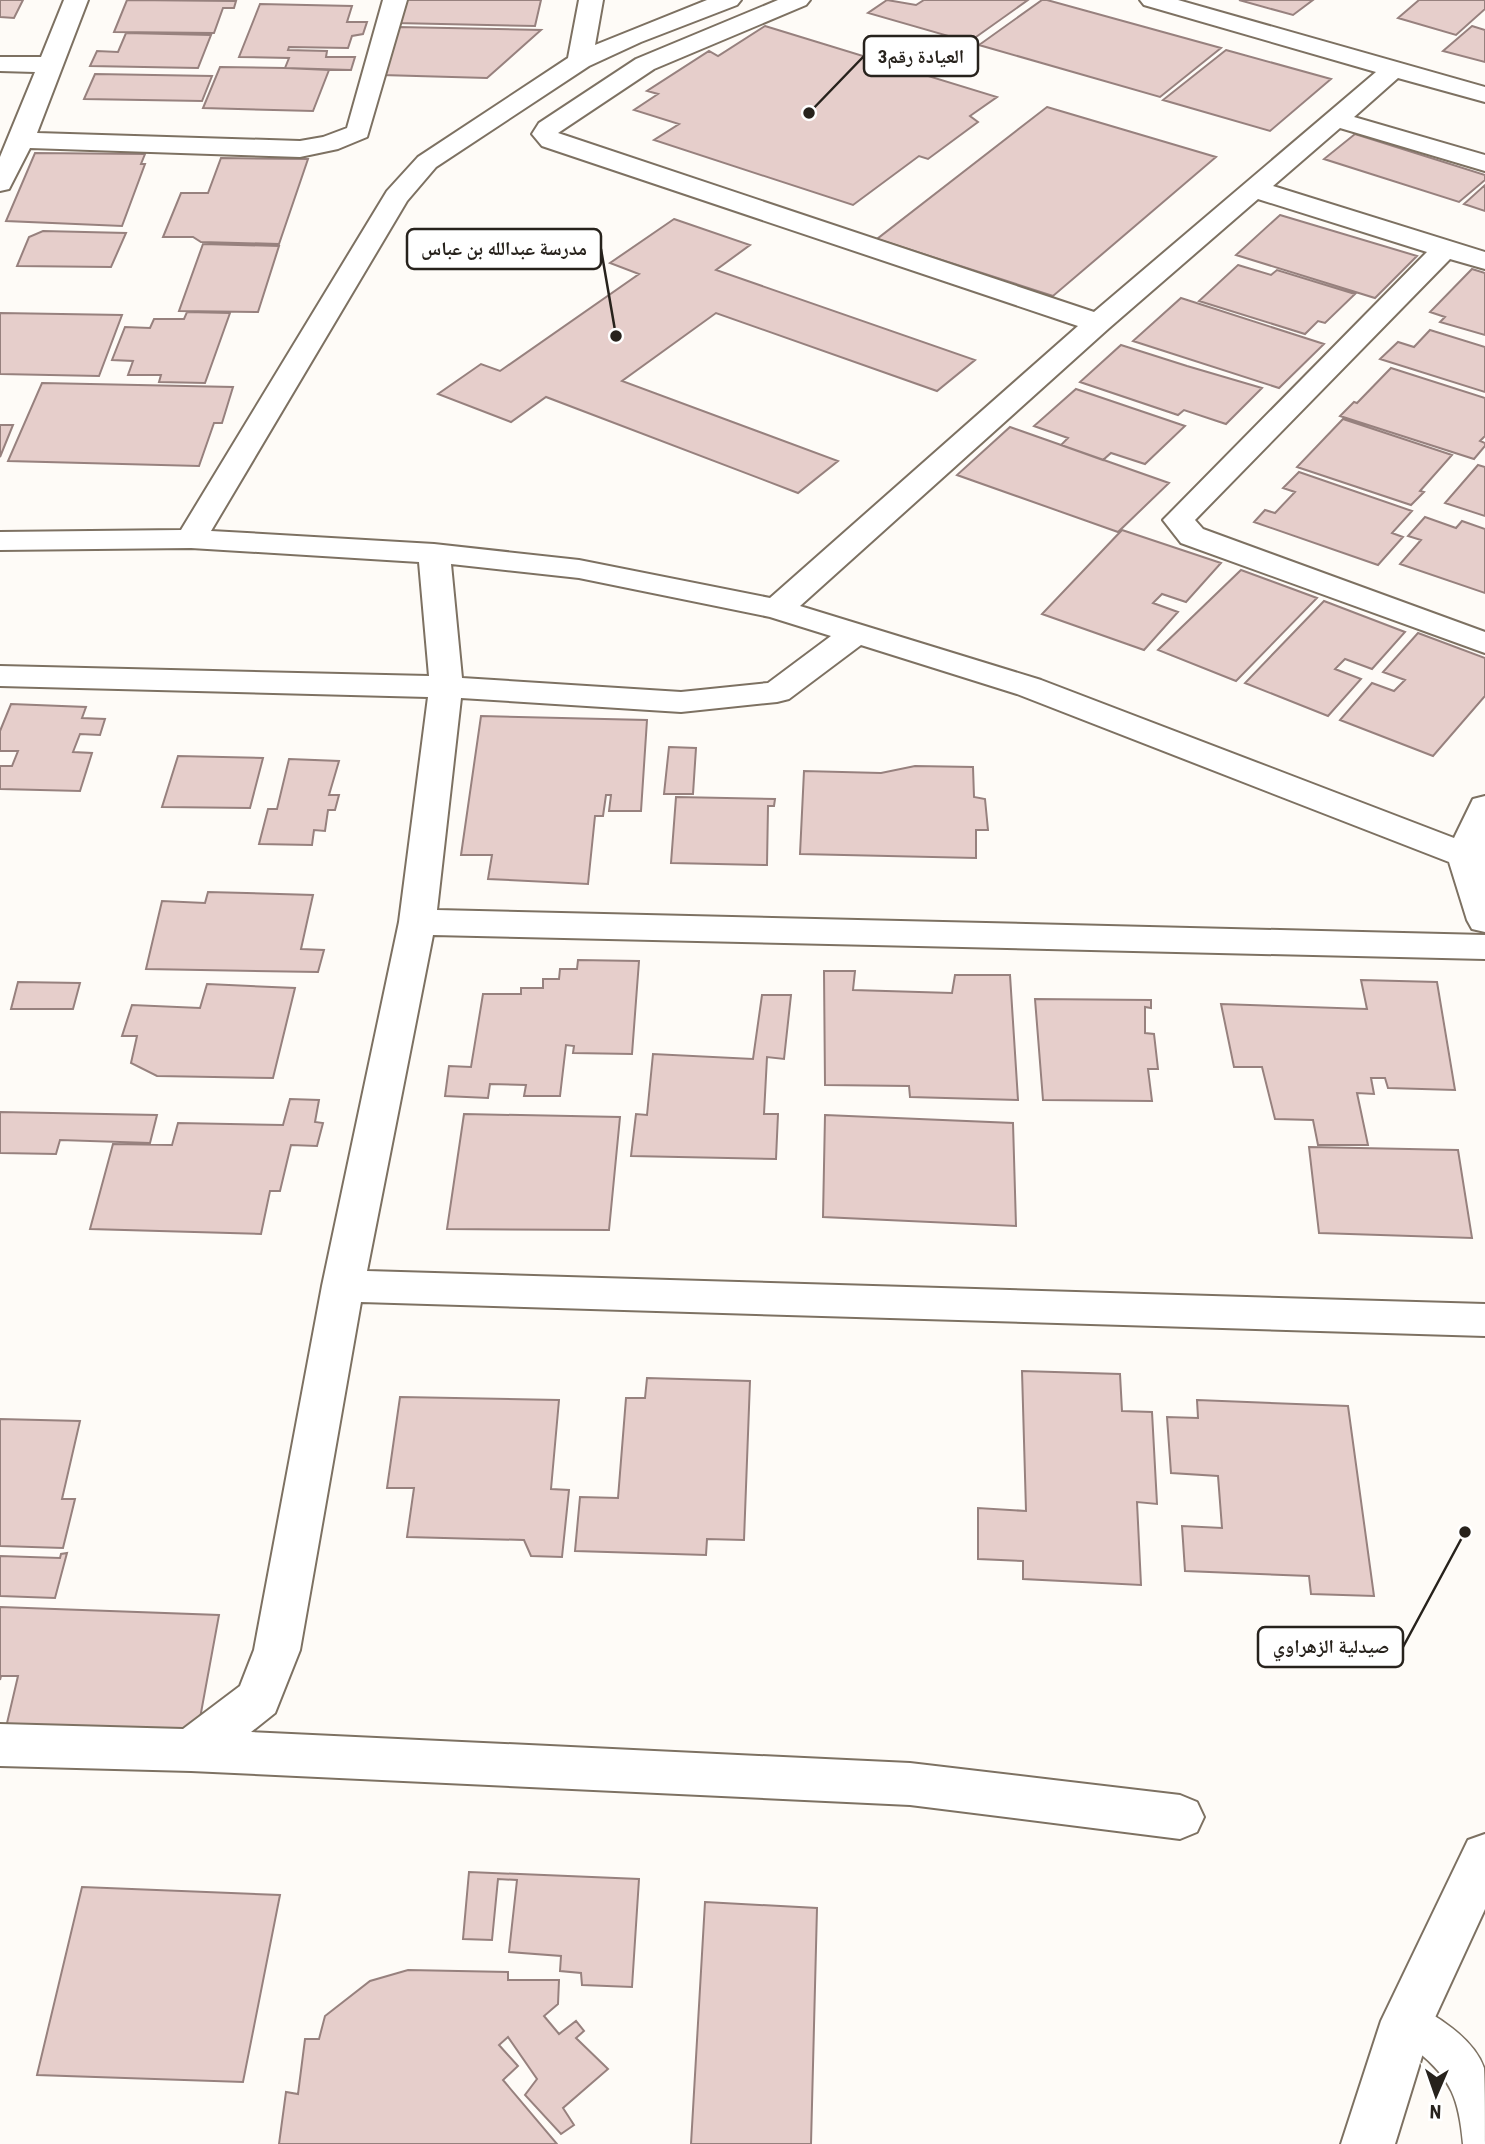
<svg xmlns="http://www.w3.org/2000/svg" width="1485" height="2144" viewBox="0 0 1485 2144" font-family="'Roboto Condensed','Noto Naskh Arabic',sans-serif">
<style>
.building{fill:#e6cecb;stroke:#97817e;stroke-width:2}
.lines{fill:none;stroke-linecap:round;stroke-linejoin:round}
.service-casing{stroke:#7d7162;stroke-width:3}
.minor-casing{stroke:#7d7162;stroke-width:4}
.service{fill:#fff;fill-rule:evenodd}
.minor{fill:#fff;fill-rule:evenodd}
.leader{fill:none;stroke:#27221c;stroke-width:2.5}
.callout-dot{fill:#27221c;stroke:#fff;stroke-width:2.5}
.callout{fill:#fff;stroke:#27221c;stroke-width:2.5}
.callout-label{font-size:19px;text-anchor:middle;font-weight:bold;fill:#27221c}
</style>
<rect width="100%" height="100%" fill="#fefbf7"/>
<path class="building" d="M 0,0 L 23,0 L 14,18 L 0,17 Z
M 127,0 L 236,1 L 234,8 L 223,8 L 214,33 L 114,32 Z
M 403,0 L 541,0 L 535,26 L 396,23 Z
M 887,0 L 916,5 L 924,0 L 1028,0 L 969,42 L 868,13 Z
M 1042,0 L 1047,0 L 1221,48 L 1160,97 L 979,45 Z
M 1239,0 L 1313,0 L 1293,15 Z
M 1419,0 L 1485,0 L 1485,9 L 1456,35 L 1398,18 Z
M 260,4 L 352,6 L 347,22 L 367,22 L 363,34 L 352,36 L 348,48 L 289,47 L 288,50 L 327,51 L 326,57 L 355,57 L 351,70 L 285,68 L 289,58 L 239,57 Z
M 765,26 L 997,97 L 970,116 L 978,122 L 928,159 L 919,156 L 853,205 L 654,140 L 679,124 L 634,110 L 658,94 L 647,91 L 709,51 L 718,56 Z
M 1472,26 L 1485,30 L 1485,62 L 1443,51 Z
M 398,27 L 541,30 L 487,78 L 382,75 Z
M 126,33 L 211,35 L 198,68 L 90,66 L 97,51 L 118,52 Z
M 1226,50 L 1331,79 L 1270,131 L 1163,100 Z
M 220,67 L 285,68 L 329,70 L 313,111 L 203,108 Z
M 95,74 L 212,76 L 202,101 L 84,99 Z
M 1047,107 L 1216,157 L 1053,296 L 877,239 Z
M 1355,134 L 1485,175 L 1485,180 L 1459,202 L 1324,159 Z
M 35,153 L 145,154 L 141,164 L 145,164 L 122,226 L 6,221 Z
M 221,158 L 308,159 L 279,244 L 201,242 L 193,237 L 163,237 L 181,193 L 208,193 Z
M 1485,185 L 1485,211 L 1464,204 Z
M 1280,215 L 1417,256 L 1375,298 L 1236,255 Z
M 674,219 L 750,245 L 716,270 L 975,360 L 937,391 L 716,313 L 622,381 L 838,461 L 798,493 L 546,397 L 511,422 L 438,394 L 481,364 L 500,371 L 639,274 L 610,263 Z
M 43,231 L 126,233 L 111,267 L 17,266 L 29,237 Z
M 203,244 L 279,246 L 258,312 L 179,311 Z
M 1238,265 L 1271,275 L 1277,270 L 1355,294 L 1325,323 L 1318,321 L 1305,334 L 1199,301 Z
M 1472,269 L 1485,273 L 1485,335 L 1440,322 L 1445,317 L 1430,312 Z
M 1181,298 L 1324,344 L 1279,388 L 1133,341 Z
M 187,312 L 230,313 L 205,383 L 159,382 L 161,375 L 128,375 L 133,361 L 112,360 L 125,327 L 150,328 L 154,319 L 184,319 Z
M 0,313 L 122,315 L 99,376 L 0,374 Z
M 1430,330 L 1485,347 L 1485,392 L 1380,359 L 1398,342 L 1414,347 Z
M 1121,345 L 1187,366 L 1262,388 L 1226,424 L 1184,410 L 1178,415 L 1080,382 Z
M 1391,368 L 1485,398 L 1485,436 L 1480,441 L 1485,443 L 1485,446 L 1474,459 L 1340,416 L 1354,402 L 1357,403 Z
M 42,383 L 233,387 L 222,423 L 214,423 L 199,466 L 8,461 Z
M 1076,389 L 1185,426 L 1145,464 L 1111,453 L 1103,460 L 1061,445 L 1068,438 L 1034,426 Z
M 1343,419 L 1452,455 L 1420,491 L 1424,492 L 1411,505 L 1297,467 Z
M 0,425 L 13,425 L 0,457 Z
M 1010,427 L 1169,483 L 1118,532 L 957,475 Z
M 1478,465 L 1485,467 L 1485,516 L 1445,503 Z
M 1299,472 L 1412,511 L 1392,533 L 1403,537 L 1378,565 L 1254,522 L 1265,510 L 1275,513 L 1295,492 L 1283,488 Z
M 1425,517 L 1456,528 L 1462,521 L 1485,529 L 1485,593 L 1400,564 L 1421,540 L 1408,536 Z
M 1122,530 L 1221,563 L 1186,602 L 1162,594 L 1153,603 L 1178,612 L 1144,650 L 1042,614 Z
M 1241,570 L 1317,598 L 1236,681 L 1158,650 Z
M 1324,601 L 1405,632 L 1372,669 L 1345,659 L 1335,669 L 1361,679 L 1328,716 L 1245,683 Z
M 1418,633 L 1485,658 L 1485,696 L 1433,756 L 1340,720 L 1372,683 L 1394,691 L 1405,680 L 1383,672 Z
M 11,704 L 86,707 L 82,718 L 105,719 L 100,735 L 80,734 L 73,752 L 92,753 L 80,791 L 0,789 L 0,766 L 12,766 L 18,751 L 0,751 L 0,731 Z
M 481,716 L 647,720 L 641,811 L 609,811 L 611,795 L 606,795 L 603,816 L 595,816 L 588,884 L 488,879 L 492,855 L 461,855 Z
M 669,747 L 696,748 L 693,794 L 664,794 Z
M 178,756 L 263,758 L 250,808 L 162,807 Z
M 289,759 L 339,761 L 329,795 L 339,795 L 335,810 L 328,810 L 325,831 L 314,830 L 312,845 L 259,844 L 268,809 L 277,809 Z
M 915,766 L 973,767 L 974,797 L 985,799 L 988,830 L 976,830 L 976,858 L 800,854 L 804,771 L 881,773 Z
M 676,797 L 775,799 L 774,806 L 768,806 L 767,865 L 671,863 Z
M 208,892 L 313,895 L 301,949 L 324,950 L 318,972 L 146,969 L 162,901 L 205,903 Z
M 578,960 L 639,961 L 632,1054 L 573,1053 L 574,1046 L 566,1045 L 560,1096 L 524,1096 L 526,1085 L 490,1084 L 488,1098 L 445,1096 L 449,1066 L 471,1067 L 483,994 L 521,994 L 521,988 L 543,988 L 543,979 L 559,979 L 560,969 L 577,969 Z
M 824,971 L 855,971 L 853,990 L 952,993 L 955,975 L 1010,975 L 1018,1100 L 910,1097 L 909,1086 L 825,1085 Z
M 1361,980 L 1437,982 L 1455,1090 L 1388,1088 L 1385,1078 L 1371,1078 L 1374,1094 L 1357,1093 L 1368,1145 L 1318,1145 L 1313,1120 L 1275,1119 L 1262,1067 L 1234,1067 L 1221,1004 L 1367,1009 Z
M 18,982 L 80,983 L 73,1009 L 11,1009 Z
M 207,984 L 295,988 L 273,1078 L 157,1076 L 131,1063 L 137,1036 L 122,1036 L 132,1005 L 200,1008 Z
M 762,995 L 791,995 L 784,1059 L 767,1057 L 764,1114 L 778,1114 L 776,1159 L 631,1156 L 636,1114 L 647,1115 L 653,1054 L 753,1059 Z
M 1035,999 L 1151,1000 L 1151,1008 L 1145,1007 L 1145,1033 L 1154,1034 L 1158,1069 L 1148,1069 L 1152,1101 L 1043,1100 Z
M 290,1099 L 319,1100 L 315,1122 L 323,1123 L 317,1146 L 291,1145 L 280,1191 L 270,1191 L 261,1234 L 90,1229 L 113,1144 L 172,1145 L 178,1123 L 283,1125 Z
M 0,1112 L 157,1115 L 150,1143 L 60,1140 L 56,1154 L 0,1153 Z
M 464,1114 L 620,1117 L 609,1230 L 447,1229 Z
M 825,1115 L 1013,1123 L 1016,1226 L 823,1217 Z
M 1309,1147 L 1458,1150 L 1472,1238 L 1319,1233 Z
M 1022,1371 L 1120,1374 L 1122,1411 L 1152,1412 L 1157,1504 L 1137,1502 L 1141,1585 L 1023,1579 L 1023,1561 L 978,1559 L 978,1508 L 1026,1511 Z
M 647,1378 L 750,1381 L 744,1540 L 707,1539 L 706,1555 L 575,1551 L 580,1497 L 618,1498 L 626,1398 L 645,1398 Z
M 400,1397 L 559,1400 L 551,1489 L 569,1490 L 562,1557 L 531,1556 L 524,1540 L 407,1537 L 414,1488 L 387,1488 Z
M 1197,1400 L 1348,1406 L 1374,1596 L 1311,1594 L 1309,1576 L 1185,1571 L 1182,1526 L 1222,1528 L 1218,1476 L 1171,1473 L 1167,1417 L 1198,1418 Z
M 0,1419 L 80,1421 L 62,1499 L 75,1499 L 63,1548 L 0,1546 Z
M 67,1553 L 55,1598 L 0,1596 L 0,1556 L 60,1558 L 61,1554 Z
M 0,1607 L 219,1615 L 196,1740 L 4,1736 L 18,1676 L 1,1676 L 0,1680 Z
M 469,1872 L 639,1879 L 632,1987 L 582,1985 L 581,1973 L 560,1971 L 561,1956 L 509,1952 L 517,1880 L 498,1879 L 492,1940 L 463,1939 Z
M 82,1887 L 280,1895 L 243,2082 L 37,2075 Z
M 705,1902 L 817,1908 L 811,2144 L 691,2144 Z
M 408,1970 L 508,1972 L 508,1980 L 559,1980 L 558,2004 L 544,2016 L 559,2034 L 576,2021 L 584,2031 L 576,2038 L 608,2069 L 563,2108 L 574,2125 L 561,2134 L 525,2095 L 537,2079 L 508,2037 L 499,2045 L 518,2066 L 503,2080 L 557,2144 L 279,2144 L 286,2092 L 298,2094 L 305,2039 L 319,2039 L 325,2016 L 370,1981 Z"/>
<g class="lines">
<defs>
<path id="service" d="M 1407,2002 C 1434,2013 1474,2038 1484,2068 C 1485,2083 1485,2126 1485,2144 L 1463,2144 C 1459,2100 1452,2079 1417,2051 C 1404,2041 1394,2036 1387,2021 L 1393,2008 Z"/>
<path id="minor" d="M 64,0 L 88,0 L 37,133 L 300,141 L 323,137 L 347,128 L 383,0 L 407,0 L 367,137 L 338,149 L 300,157 L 30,148 L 9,189 L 0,191 L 0,157 L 35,72 L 0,71 L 0,57 L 41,57 Z
M 579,0 L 603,0 L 595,45 L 707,0 L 741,0 L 737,5 L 641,42 L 589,66 L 436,167 L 407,201 L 211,531 L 434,544 L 579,560 L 770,598 L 1078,326 L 542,146 L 532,134 L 539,123 L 636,59 L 778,0 L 810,0 L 806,5 L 654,69 L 558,133 L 1094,312 L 1376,72 L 1144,5 L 1140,0 L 1178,0 L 1485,87 L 1485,102 L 1398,78 L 1354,117 L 1485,155 L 1485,171 L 1340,128 L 1273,186 L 1485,252 L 1485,269 L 1450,259 L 1195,520 L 1203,529 L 1485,632 L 1485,653 L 1181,543 L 1163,520 L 1427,252 L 1258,199 L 1108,329 L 800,606 L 1041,680 L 1454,838 L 1473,799 L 1485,796 L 1485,932 L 1472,929 L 1467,920 L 1449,862 L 1017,694 L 861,645 L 789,699 L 777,702 L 681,712 L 461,698 L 437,910 L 1485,935 L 1485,959 L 433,935 L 367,1271 L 1485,1304 L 1485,1336 L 361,1302 L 300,1650 L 275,1713 L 251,1732 L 910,1763 L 1180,1795 L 1197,1802 L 1204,1817 L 1197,1832 L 1180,1839 L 910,1805 L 191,1771 L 0,1766 L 0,1724 L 183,1729 L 240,1686 L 254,1650 L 322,1286 L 399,922 L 428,697 L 0,686 L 0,666 L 429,676 L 419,562 L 191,548 L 0,550 L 0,532 L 181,530 L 387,191 L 418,157 L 568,58 ZM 451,564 L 579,578 L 770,617 L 831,636 L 768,683 L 681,692 L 462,678 Z
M 1485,1834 L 1485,1909 L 1432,2024 L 1395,2144 L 1341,2144 L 1381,2021 L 1468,1840 Z"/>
</defs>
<use href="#service" class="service-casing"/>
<use href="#minor" class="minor-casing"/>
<use href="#service" class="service"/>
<use href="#minor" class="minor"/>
</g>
<path class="leader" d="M809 113L864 56M616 336L601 249M1465 1532L1403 1647"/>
<g class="callout-dot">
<circle cx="809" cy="113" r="7"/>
<circle cx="616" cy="336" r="7"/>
<circle cx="1465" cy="1532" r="7"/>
</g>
<g class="callout">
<rect x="864" y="36" width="114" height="40" rx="7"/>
<rect x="407" y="229" width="194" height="40" rx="7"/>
<rect x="1258" y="1627" width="145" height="40" rx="7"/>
</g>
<g class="callout-label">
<text x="921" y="63">3العيادة رقم</text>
<text x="504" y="255">مدرسة عبدالله بن عباس</text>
<text x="1331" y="1653">صيدلية الزهراوي</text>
</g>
<g transform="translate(1436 2095) rotate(182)" stroke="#ffffff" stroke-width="5" paint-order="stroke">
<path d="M0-5L12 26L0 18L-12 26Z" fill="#27221c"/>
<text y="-10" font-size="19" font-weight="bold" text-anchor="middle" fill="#27221c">N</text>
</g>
</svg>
